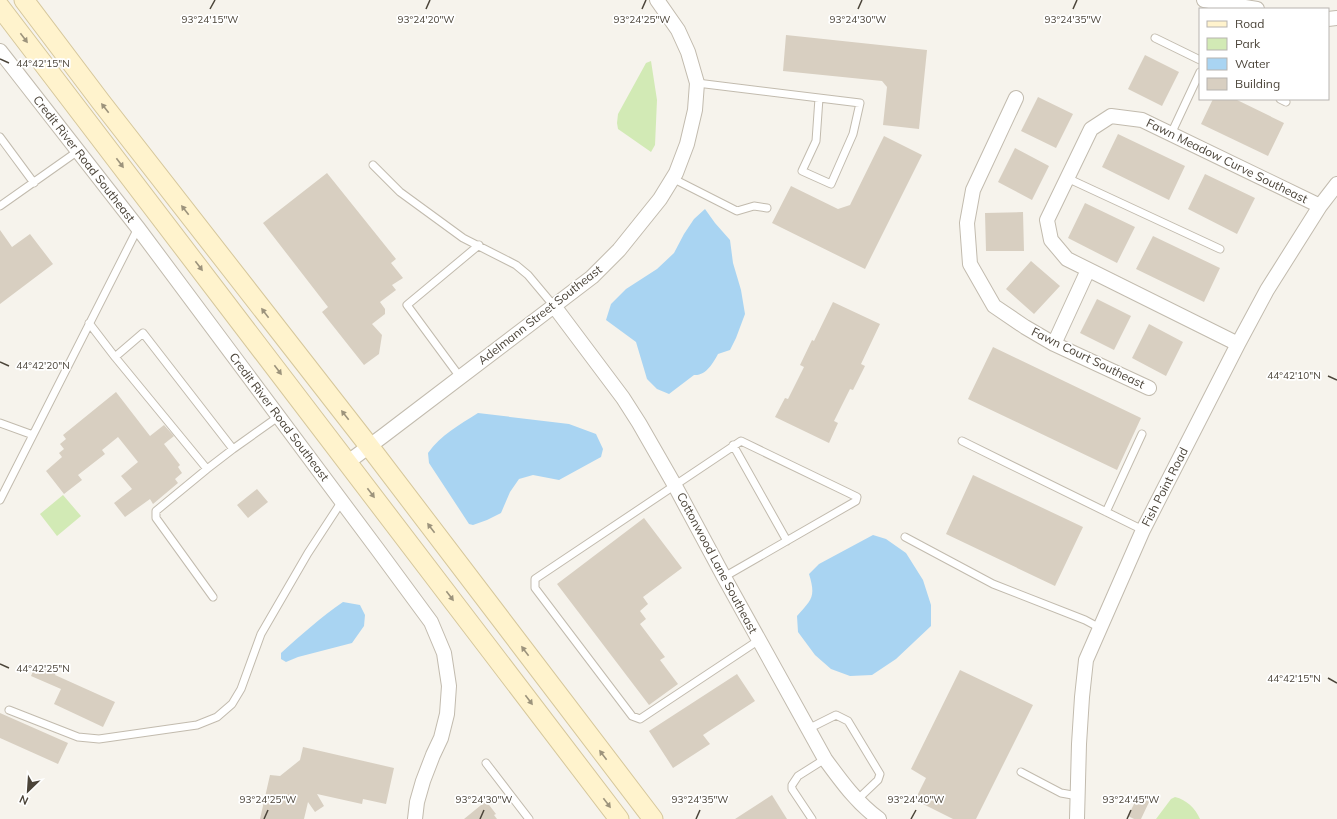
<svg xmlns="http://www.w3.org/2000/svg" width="1337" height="819" viewBox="0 0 1337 819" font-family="Mulish,sans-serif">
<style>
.green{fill:#d2eab5}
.water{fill:#a9d4f2}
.building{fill:#d8cfc1}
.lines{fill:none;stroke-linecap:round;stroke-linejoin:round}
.service-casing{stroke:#c2bbae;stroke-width:9}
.minor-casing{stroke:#c2bbae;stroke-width:16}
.secondary-casing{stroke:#d6c79b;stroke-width:21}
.service{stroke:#fff;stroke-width:7}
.minor{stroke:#fff;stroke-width:14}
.secondary{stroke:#fff3cd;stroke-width:19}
.oneway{fill:#9c937c}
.ticks{fill:none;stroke:#4b4439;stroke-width:1.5}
.labels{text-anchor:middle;stroke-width:3.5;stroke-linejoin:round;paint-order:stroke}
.street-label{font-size:12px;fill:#4b4439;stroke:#fff}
.ticks-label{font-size:10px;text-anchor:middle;fill:#4b4439;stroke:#fff;stroke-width:3.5;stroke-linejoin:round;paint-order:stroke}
</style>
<rect width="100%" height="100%" fill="#f6f3ec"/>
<path class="green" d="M 651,61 L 657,100 L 655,145 L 651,152 L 618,129 L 617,123 L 618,114 L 646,63 Z
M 63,495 L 81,516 L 57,536 L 40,514 Z
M 1175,797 C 1187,800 1195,808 1200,819 L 1156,819 L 1171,799 Z"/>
<path class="water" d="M 705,209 L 715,223 L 730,240 L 733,263 L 741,290 L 745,314 L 736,338 L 730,350 L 718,354 C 713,363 706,376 694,375 L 669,394 L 657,389 L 647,379 L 636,342 L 606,320 L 611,304 L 626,289 L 657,269 L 674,253 L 684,234 L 694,219 Z
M 478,413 L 569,424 L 596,434 L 603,449 L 601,457 L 559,480 L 533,475 L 519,479 L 510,492 L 501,513 L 487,520 L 473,525 L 469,524 L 429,463 L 428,453 C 441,435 459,425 478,413 Z
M 873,535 L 886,539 L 906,553 L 923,580 L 931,605 L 931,626 L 896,659 L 872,675 L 850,676 L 831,669 L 815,655 L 798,632 L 797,616 C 812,599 816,597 809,574 L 819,564 Z
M 343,602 L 360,605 L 365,615 L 364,626 L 352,643 L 298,657 L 286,662 L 281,659 L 281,653 C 301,635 321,617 343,602 Z"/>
<path class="building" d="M 786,35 L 927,50 L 919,129 L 883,125 L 887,87 L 882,81 L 783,71 Z
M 1145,55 L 1179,72 L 1162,106 L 1128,89 Z
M 1038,97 L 1073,114 L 1056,148 L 1021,131 Z
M 1213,99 L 1235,99 L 1284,123 L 1268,156 L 1201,124 Z
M 1118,134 L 1185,166 L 1169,200 L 1102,167 Z
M 884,136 L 922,155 L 865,269 L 772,223 L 791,186 L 838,209 L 850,205 Z
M 1015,148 L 1049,166 L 1032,200 L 998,182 Z
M 327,173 L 396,259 L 391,263 L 403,278 L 392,285 L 396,290 L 380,302 L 385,309 L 385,314 L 372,324 L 382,335 L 379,354 L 364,365 L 322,312 L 328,307 L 263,223 Z
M 1205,174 L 1255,198 L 1237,234 L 1188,209 Z
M 1085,203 L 1135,227 L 1117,263 L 1068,238 Z
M 1023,212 L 1024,251 L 986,251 L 985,213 Z
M 0,230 L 12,247 L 30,234 L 53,264 L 0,304 Z
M 1153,236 L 1220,268 L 1204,302 L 1136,269 Z
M 1031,261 L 1060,286 L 1034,314 L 1006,289 Z
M 1097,299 L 1131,316 L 1114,350 L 1080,333 Z
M 833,302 L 880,324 L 861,364 L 865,366 L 853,390 L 850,389 L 834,421 L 838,423 L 829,443 L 775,417 L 785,398 L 788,399 L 804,367 L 800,365 L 812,340 L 814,341 Z
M 1149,324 L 1183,342 L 1166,376 L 1132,358 Z
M 993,347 L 1141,418 L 1117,470 L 968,399 Z
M 116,392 L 150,436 L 164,425 L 174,436 L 164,444 L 180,465 L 178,467 L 182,473 L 175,479 L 178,483 L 153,504 L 150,499 L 125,517 L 114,503 L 132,489 L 121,476 L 138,462 L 118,437 L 102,450 L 105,454 L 78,475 L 82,480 L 64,494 L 46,471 L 62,457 L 59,453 L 64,449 L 60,444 L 66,439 L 63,435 Z
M 973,475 L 1083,527 L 1055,586 L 946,534 Z
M 257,489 L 268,502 L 248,518 L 237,505 Z
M 644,518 L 682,568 L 643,597 L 648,604 L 640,611 L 646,619 L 640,624 L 665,657 L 660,660 L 678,684 L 649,705 L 557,584 Z
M 36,664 L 56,673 L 55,675 L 115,702 L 103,727 L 54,704 L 61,689 L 31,676 Z
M 960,670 L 1033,705 L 976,819 L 953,819 L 915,800 L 926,778 L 911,769 Z
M 737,674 L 755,701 L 703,735 L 710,744 L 673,768 L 649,731 Z
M 0,713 L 68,743 L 58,764 L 0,738 Z
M 303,747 L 394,768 L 386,804 L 363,799 L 362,804 L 317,794 L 324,806 L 315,812 L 308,802 L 304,819 L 260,819 L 270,775 L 280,776 L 300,760 Z
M 1139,794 L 1150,800 L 1141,819 L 1134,819 L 1128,816 Z
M 772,795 L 787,819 L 735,819 Z
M 486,801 L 496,814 L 494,815 L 497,819 L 464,819 Z"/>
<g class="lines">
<defs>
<path id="service" d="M 1155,38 L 1200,60
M 697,83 L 860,103 L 853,134 L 831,184 L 802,171 L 816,141 L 819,98
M 1280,99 L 1286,102
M 1171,134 L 1200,72
M 0,137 L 34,183
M 373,165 L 400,192 L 463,238 L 516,265 L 528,275 L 554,306
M 672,178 L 737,211 L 754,206 L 767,208
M 1067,178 L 1220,249
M 0,206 L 78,151
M 89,323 L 115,357 L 143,333 L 233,449 L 278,417
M 115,357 L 207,469 L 233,449
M 460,377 L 407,305 L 479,245
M 0,423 L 33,435
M 962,441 L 1143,530
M 733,445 L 787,541
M 207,469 L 156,511 L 156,518 L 213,597
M 0,500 L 138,228
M 1106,512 L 1142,434
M 905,537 L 993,584 L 1085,620 L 1100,628
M 724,577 L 856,501 L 857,497 L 741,441 L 535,579 L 535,588 L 632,716 L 640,719 L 759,640
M 9,710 L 78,737 L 99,739 L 197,725 L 217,717 L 232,704 L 241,689 L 261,634 L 308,553 L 342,501
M 808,729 L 836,715 L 848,721 L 880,774 L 878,780 L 857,800
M 486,763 L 529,819
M 1021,772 L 1061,793 L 1078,796
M 812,819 L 792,789 L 792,785 L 798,776 L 825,759"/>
<path id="minor" d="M 1204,0 L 1257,9
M 1328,19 L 1337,18
M 0,51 L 138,228 L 378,550 L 431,622 L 444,653 L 449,686 L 447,714 L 441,738 L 433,755 L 423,781 L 417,802 L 415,819
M 1016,98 L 973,190 L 967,223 L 970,264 L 994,306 L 1025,327 L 1054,344 L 1149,388
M 554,306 L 623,398 L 639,423 L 674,484 L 724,577 L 825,759 C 841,781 857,803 879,819
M 1054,344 L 1088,270
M 1238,344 L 1067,259 L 1051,240 L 1047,220 L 1091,129 L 1111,116 L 1142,120 L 1320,206
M 348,462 L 383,436 L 592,277 L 619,250 L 660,199 L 676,173 L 687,144 L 695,110 L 697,83 L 688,52 L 678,30 L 657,0
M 1077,819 L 1079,744 L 1082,697 L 1086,660 L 1143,530 L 1238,344 L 1267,290 L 1320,206 L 1337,184"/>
<path id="secondary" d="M 24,0 L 101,102 L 369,446 L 653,819
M 0,7 L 619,819"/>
</defs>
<use href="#service" class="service-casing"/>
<use href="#minor" class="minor-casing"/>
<use href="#secondary" class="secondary-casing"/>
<use href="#service" class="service"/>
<use href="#minor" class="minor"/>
<use href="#secondary" class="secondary"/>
</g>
<defs><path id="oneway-solid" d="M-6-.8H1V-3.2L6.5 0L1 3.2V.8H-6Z"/></defs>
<g class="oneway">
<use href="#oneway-solid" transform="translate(24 38) rotate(53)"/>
<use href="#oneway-solid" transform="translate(105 108) rotate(-128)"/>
<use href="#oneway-solid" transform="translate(120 163) rotate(53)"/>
<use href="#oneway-solid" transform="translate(185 210) rotate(-128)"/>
<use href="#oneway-solid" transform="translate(199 266) rotate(53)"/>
<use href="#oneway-solid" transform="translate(265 313) rotate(-127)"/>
<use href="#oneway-solid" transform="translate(278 370) rotate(53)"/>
<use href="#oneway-solid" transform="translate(345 415) rotate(-128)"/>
<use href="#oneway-solid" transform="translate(371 493) rotate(53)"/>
<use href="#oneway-solid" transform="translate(431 528) rotate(-127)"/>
<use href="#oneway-solid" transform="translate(450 596) rotate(53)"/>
<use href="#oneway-solid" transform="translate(525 651) rotate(-127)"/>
<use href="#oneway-solid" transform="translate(529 700) rotate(53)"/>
<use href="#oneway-solid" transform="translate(603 755) rotate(-127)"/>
<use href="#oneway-solid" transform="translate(607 803) rotate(53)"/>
</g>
<path class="ticks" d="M 210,9 L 215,0M 426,9 L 430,0M 642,9 L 646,0M 858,9 L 862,0M 1073,9 L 1077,0M 0,59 L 9,63M 0,362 L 9,366M 1328,376 L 1337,380M 0,664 L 9,668M 1328,678 L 1337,683M 264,819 L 268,810M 480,819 L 484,810M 696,819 L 700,810M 911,819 L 916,810M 1127,819 L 1131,810"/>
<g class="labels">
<g class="street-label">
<text transform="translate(84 159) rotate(52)" y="4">Credit River Road Southeast</text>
<text transform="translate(1227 161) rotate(26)" y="4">Fawn Meadow Curve Southeast</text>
<text transform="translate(540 315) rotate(-38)" y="4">Adelmann Street Southeast</text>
<text transform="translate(1088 358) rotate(26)" y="4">Fawn Court Southeast</text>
<text transform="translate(279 417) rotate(53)" y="4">Credit River Road Southeast</text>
<text transform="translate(1165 487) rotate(-63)" y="4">Fish Point Road</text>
<text transform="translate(717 563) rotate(62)" y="4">Cottonwood Lane Southeast</text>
</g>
</g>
<g class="ticks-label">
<text x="210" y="23">93°24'15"W</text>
<text x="426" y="23">93°24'20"W</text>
<text x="642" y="23">93°24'25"W</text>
<text x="858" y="23">93°24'30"W</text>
<text x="1073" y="23">93°24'35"W</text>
<text x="43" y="67">44°42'15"N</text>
<text x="43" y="369">44°42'20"N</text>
<text x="1294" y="379">44°42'10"N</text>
<text x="43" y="672">44°42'25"N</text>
<text x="1294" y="682">44°42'15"N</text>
<text x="700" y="803">93°24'35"W</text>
<text x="916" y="803">93°24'40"W</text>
<text x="1131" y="803">93°24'45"W</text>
<text x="268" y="803">93°24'25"W</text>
<text x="484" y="803">93°24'30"W</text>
</g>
<rect x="1199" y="8" width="130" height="92" fill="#ffffff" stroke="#b7b4b0"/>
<rect x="1207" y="21" width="20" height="6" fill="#fff3cd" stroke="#b7b4b0"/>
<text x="1235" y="28" font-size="12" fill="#4b4439">Road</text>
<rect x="1207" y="38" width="20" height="12" fill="#d2eab5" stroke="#b7b4b0"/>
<text x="1235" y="48" font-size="12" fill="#4b4439">Park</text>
<rect x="1207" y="58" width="20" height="12" fill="#a9d4f2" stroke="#b7b4b0"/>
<text x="1235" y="68" font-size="12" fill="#4b4439">Water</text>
<rect x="1207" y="78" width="20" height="12" fill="#d8cfc1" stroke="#b7b4b0"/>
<text x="1235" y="88" font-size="12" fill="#4b4439">Building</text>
<g transform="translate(28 791) rotate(205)" stroke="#ffffff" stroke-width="3" paint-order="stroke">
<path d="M0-3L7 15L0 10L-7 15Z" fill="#4b4439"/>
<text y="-6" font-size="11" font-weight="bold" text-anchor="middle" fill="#4b4439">N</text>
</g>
</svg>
